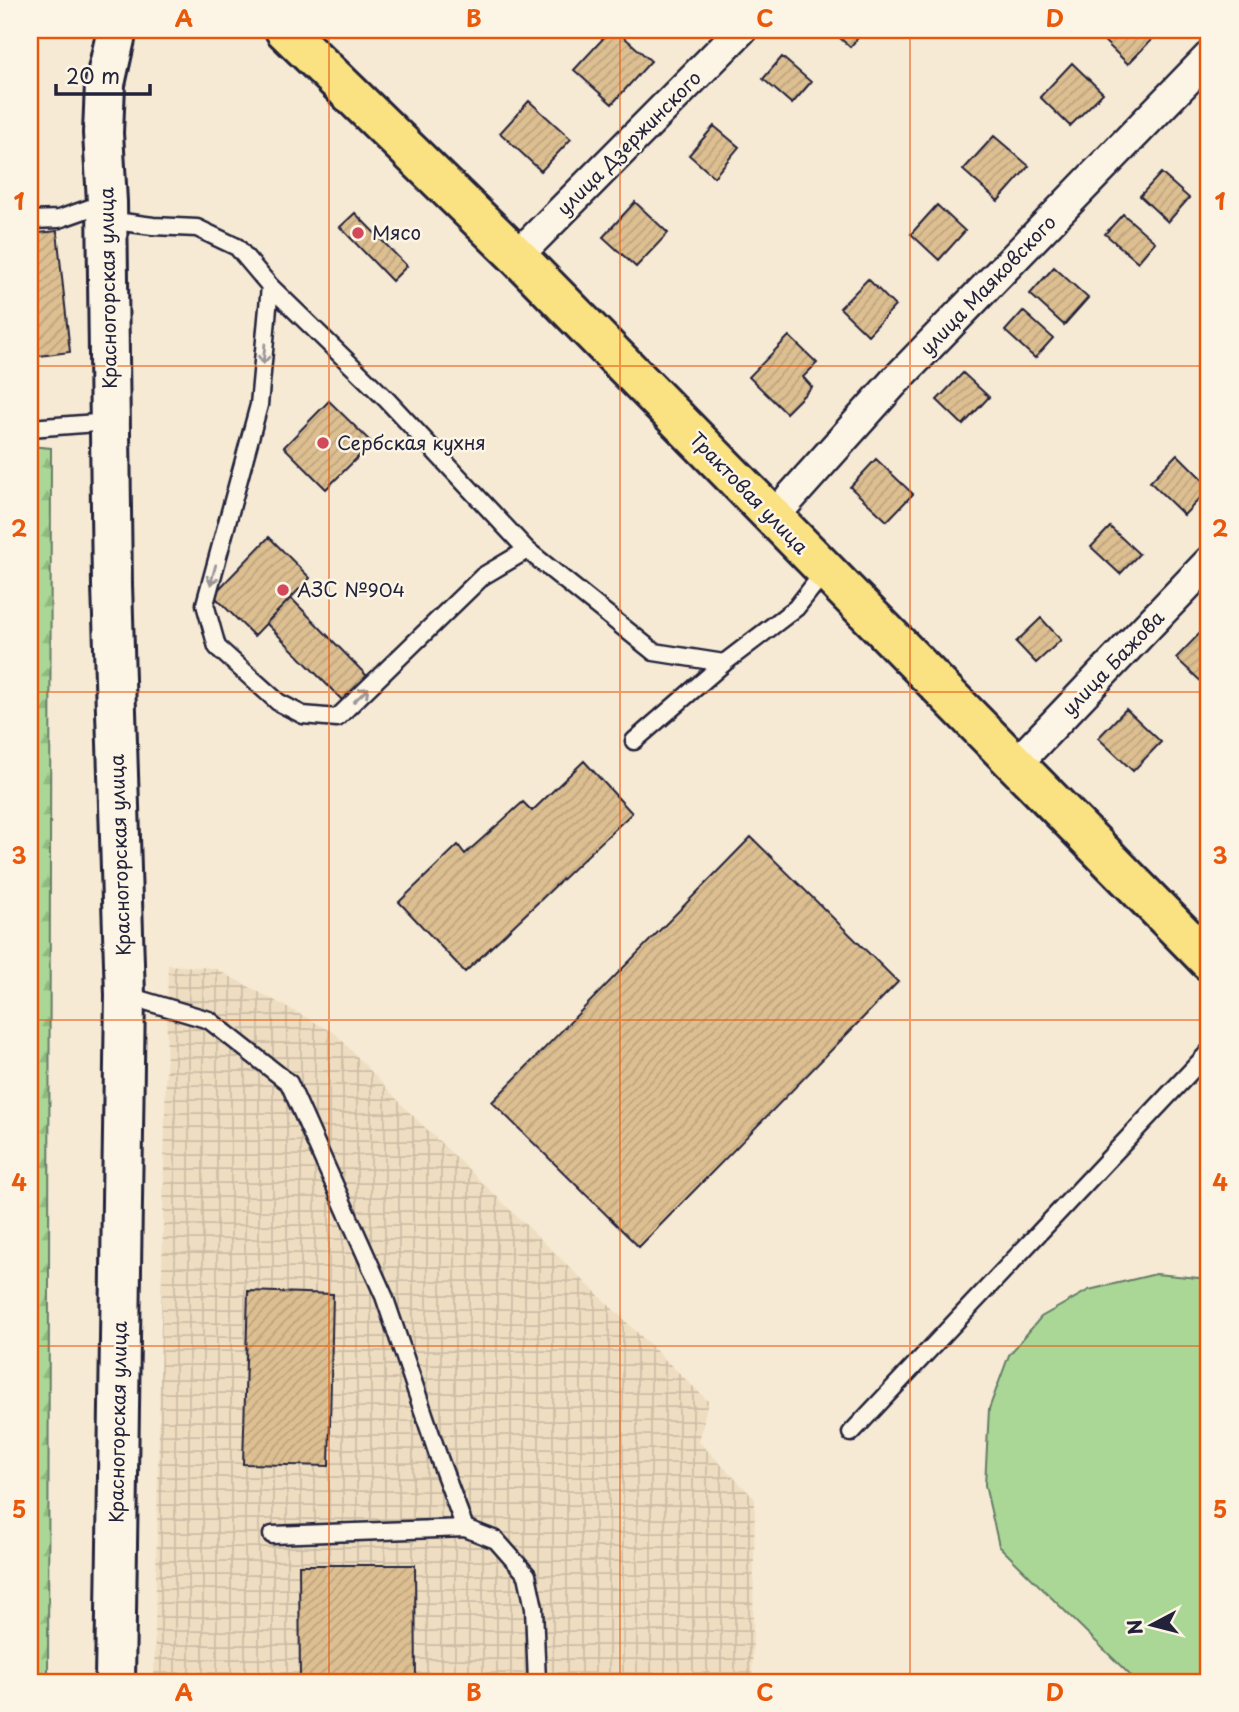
<svg xmlns="http://www.w3.org/2000/svg" width="1239" height="1712" viewBox="0 0 1239 1712" font-family="'Playpen Sans',sans-serif">
<style>
.industrial{fill:url(#industrial-grid)}
.forest{fill:url(#forest-firs);stroke:#667c68;stroke-width:2}
.pitch{fill:#aad795;stroke:#667c68;stroke-width:2}
.building{fill:url(#building-hatch);stroke:#22223b;stroke-width:2}
.lines{fill:none;stroke-linecap:round;stroke-linejoin:round}
.lane-casing{stroke:#22223b;stroke-width:21}
.street-casing{stroke:#22223b;stroke-width:35}
.secondary-casing{stroke:#22223b;stroke-width:44}
.primary-casing{stroke:#22223b;stroke-width:44}
.lane{stroke:#fcf5e5;stroke-width:16}
.street{stroke:#fcf5e5;stroke-width:30}
.secondary{stroke:#fcf5e5;stroke-width:38}
.primary{stroke:#fae181;stroke-width:38}
.oneway{stroke:#9a9698}
.grid{fill:none;stroke:#e8590c;stroke-width:2;stroke-opacity:0.55}
.poi-dot{fill:#d1495b;stroke:#fcf5e5;stroke-width:2.5}
.labels{text-anchor:middle;stroke-width:5;stroke-linejoin:round;paint-order:stroke}
.street-label{font-size:19px;fill:#22223b;stroke:#fcf5e5}
.poi-label{font-size:19px;fill:#22223b;stroke:#fcf5e5;text-anchor:start}
.neatline{fill:none;stroke:#e8590c;stroke-width:2.5}
.grid-label{font-size:23px;text-anchor:middle;font-weight:bold;fill:#e8590c}
</style>
<defs>
<pattern id="industrial-grid" width="8" height="8" patternUnits="userSpaceOnUse" patternTransform="scale(1.75)"><rect width="8" height="8" fill="#eeddc0"/><path d="M0 4h8M4 0v8" fill="none" stroke="#ccbda6"/></pattern>
<pattern id="forest-firs" width="22" height="20" patternUnits="userSpaceOnUse" patternTransform="scale(1.75)"><rect width="22" height="20" fill="#aad795"/><path d="M5 1l3.5 6h-7zM16 11l3.5 6h-7z" fill="#92b881"/></pattern>
<pattern id="building-hatch" width="6" height="6" patternUnits="userSpaceOnUse" patternTransform="scale(1.75)"><rect width="6" height="6" fill="#ddbf91"/><path d="M-1 1l2-2M0 6l6-6M5 7l2-2" fill="none" stroke="#bda47e"/></pattern>
</defs>
<rect width="100%" height="100%" fill="#f6ead4"/>
<filter id="ink" filterUnits="userSpaceOnUse"><feTurbulence type="fractalNoise" baseFrequency=".0143" numOctaves="2"/><feDisplacementMap in="SourceGraphic" scale="14" xChannelSelector="R" yChannelSelector="G"/><feConvolveMatrix kernelMatrix="1 2 1 2 8 2 1 2 1" color-interpolation-filters="sRGB"/></filter>
<g filter="url(#ink)">
<path class="industrial" d="M 168,965 L 214,968 L 335,1033 L 408,1111 L 708,1401 L 699,1442 L 755,1499 L 752,1682 L 154,1682 Z"/>
<path class="forest" d="M 30,446 L 51,448 L 48,1682 L 30,1682 Z"/>
<path class="pitch" d="M 1156,1274 L 1209,1279 L 1209,1682 L 1137,1682 L 999,1546 L 985,1485 L 989,1409 L 1009,1355 L 1041,1317 L 1089,1290 Z"/>
<path class="building" d="M 611,30 L 616,30 L 651,61 L 612,104 L 574,70 Z
M 831,30 L 865,30 L 850,47 Z
M 1100,30 L 1157,30 L 1159,32 L 1128,64 L 1097,34 Z
M 782,57 L 811,82 L 792,104 L 763,79 Z
M 1072,63 L 1103,93 L 1070,126 L 1040,97 Z
M 529,101 L 571,139 L 541,171 L 500,133 Z
M 714,126 L 739,147 L 714,177 L 689,155 Z
M 994,136 L 1029,166 L 998,201 L 963,170 Z
M 1161,173 L 1189,198 L 1168,222 L 1140,196 Z
M 635,202 L 668,233 L 636,267 L 603,237 Z
M 937,205 L 965,231 L 939,260 L 911,234 Z
M 355,213 L 407,266 L 392,281 L 340,227 Z
M 1123,214 L 1155,242 L 1138,262 L 1105,234 Z
M 57,231 L 70,352 L 31,357 L 30,234 Z
M 1054,267 L 1088,298 L 1064,325 L 1030,294 Z
M 868,279 L 895,306 L 868,335 L 840,308 Z
M 1023,311 L 1053,338 L 1035,358 L 1005,331 Z
M 789,336 L 817,363 L 803,377 L 812,387 L 786,413 L 749,377 Z
M 963,373 L 989,397 L 963,425 L 937,400 Z
M 329,401 L 372,443 L 326,489 L 284,447 Z
M 1177,454 L 1209,486 L 1209,489 L 1184,515 L 1150,482 Z
M 876,459 L 913,494 L 887,521 L 850,487 Z
M 1110,527 L 1139,554 L 1120,574 L 1091,547 Z
M 269,537 L 310,578 L 254,636 L 213,595 Z
M 291,598 L 368,677 L 343,701 L 266,623 Z
M 1041,618 L 1061,640 L 1036,663 L 1016,642 Z
M 1202,631 L 1209,637 L 1209,689 L 1176,658 Z
M 1126,709 L 1161,742 L 1133,771 L 1098,738 Z
M 584,761 L 632,813 L 465,972 L 399,902 L 458,845 L 465,854 L 523,802 L 532,811 Z
M 751,837 L 898,982 L 639,1247 L 492,1102 Z
M 248,1291 L 333,1294 L 329,1466 L 243,1464 Z
M 299,1565 L 415,1565 L 416,1682 L 300,1682 Z"/>
<g class="lines">
<defs>
<path id="lane" d="M 30,220 L 59,219 L 107,202
M 107,220 L 153,226 L 197,228 L 237,247 L 270,286 L 387,400 L 527,550 L 654,652 L 724,663 L 796,608 L 825,571
M 270,286 L 259,405 L 205,604 L 217,647 L 278,702 L 303,715 L 337,718 L 483,576 L 527,550
M 30,428 L 110,422
M 634,741 L 724,663
M 125,995 L 209,1020 L 289,1083 L 384,1296 L 440,1461 L 465,1528 L 496,1540 L 527,1575 L 534,1608 L 537,1682
M 851,1433 L 1209,1052
M 272,1535 L 465,1528"/>
<path id="street" d="M 517,256 L 741,30
M 773,517 L 893,383 L 1209,57
M 1016,764 L 1209,562"/>
<path id="secondary" d="M 115,1682 L 125,995 L 112,585 L 107,202 L 103,133 L 105,84 L 117,30"/>
<path id="primary" d="M 285,30 L 517,256 L 1209,961"/>
</defs>
<use href="#lane" class="lane-casing"/>
<use href="#street" class="street-casing"/>
<use href="#secondary" class="secondary-casing"/>
<use href="#primary" class="primary-casing"/>
<use href="#lane" class="lane"/>
<use href="#street" class="street"/>
<use href="#secondary" class="secondary"/>
<use href="#primary" class="primary"/>
</g>
<defs><path id="oneway-shaft" d="M-6 0H5M1.5-3L5.5 0L1.5 3" fill="none" stroke-width="1.6" stroke-linecap="round" stroke-linejoin="round" transform="scale(1.75)"/></defs>
<g class="oneway">
<use href="#oneway-shaft" transform="translate(264 354) rotate(95)"/>
<use href="#oneway-shaft" transform="translate(213 575) rotate(105)"/>
<use href="#oneway-shaft" transform="translate(361 695) rotate(-44)"/>
</g>
</g>
<path class="grid" d="M 329,30 L 329,1682M 620,30 L 620,1682M 910,30 L 910,1682M 30,366 L 1209,366M 30,692 L 1209,692M 30,1020 L 1209,1020M 30,1346 L 1209,1346"/>
<g class="poi-dot">
<circle cx="358" cy="233" r="7"/>
<circle cx="323" cy="443" r="7"/>
<circle cx="283" cy="590" r="7"/>
</g>
<g class="labels">
<g class="street-label">
<text transform="translate(629 143) rotate(-45)" y="7">улица Дзержинского</text>
<text transform="translate(988 285) rotate(-46)" y="7">улица Маяковского</text>
<text transform="translate(108 288) rotate(-91)" y="7">Красногорская улица</text>
<text transform="translate(749 493) rotate(46)" y="7">Трактовая улица</text>
<text transform="translate(1113 663) rotate(-46)" y="7">улица Бажова</text>
<text transform="translate(120 855) rotate(-92)" y="7">Красногорская улица</text>
<text transform="translate(118 1422) rotate(-89)" y="7">Красногорская улица</text>
</g>
<g class="poi-label">
<text x="372" y="240">Мясо</text>
<text x="337" y="450">Сербская кухня</text>
<text x="297" y="597">АЗС №904</text>
</g>
</g>
<rect width="1239" height="1712" fill="none" stroke="#fcf5e5" stroke-width="77"/>
<g transform="translate(1152 1625) rotate(263)" stroke="#fcf5e5" stroke-width="5" paint-order="stroke">
<path d="M0-5L12 26L0 18L-12 26Z" fill="#22223b"/>
<text y="-10" font-size="19" font-weight="bold" text-anchor="middle" fill="#22223b">N</text>
</g>
<path d="M56 84v10h94v-10" fill="none" stroke="#22223b" stroke-width="3.5"/>
<text x="66" y="84" font-size="21" fill="#22223b" stroke="#fcf5e5" stroke-width="5" paint-order="stroke">20 m</text>
<rect x="38" y="38" width="1162" height="1636" class="neatline"/>
<g class="grid-label">
<text x="184" y="27">A</text>
<text x="474" y="27">B</text>
<text x="765" y="27">C</text>
<text x="1055" y="27">D</text>
<text x="19" y="210">1</text>
<text x="1220" y="210">1</text>
<text x="19" y="537">2</text>
<text x="1220" y="537">2</text>
<text x="19" y="864">3</text>
<text x="1220" y="864">3</text>
<text x="19" y="1191">4</text>
<text x="1220" y="1191">4</text>
<text x="19" y="1518">5</text>
<text x="1220" y="1518">5</text>
<text x="184" y="1701">A</text>
<text x="474" y="1701">B</text>
<text x="765" y="1701">C</text>
<text x="1055" y="1701">D</text>
</g>
</svg>
